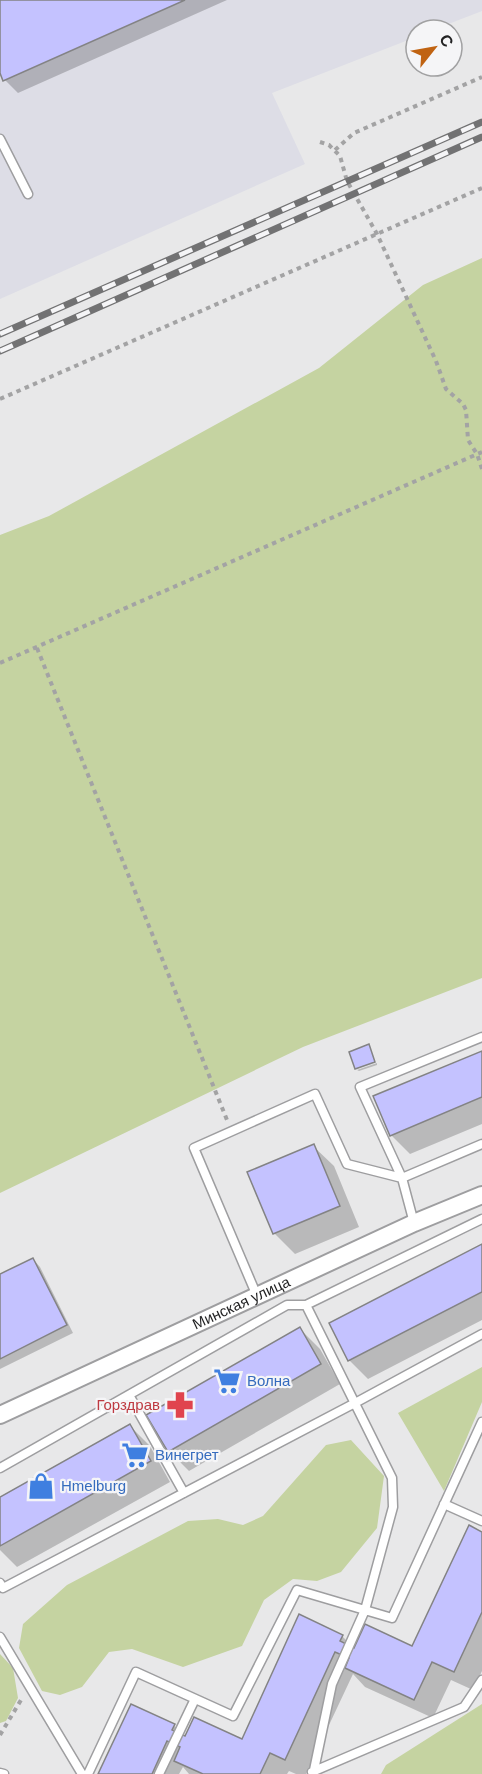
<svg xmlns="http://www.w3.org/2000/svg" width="482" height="1774" viewBox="0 0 482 1774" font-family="Helvetica,sans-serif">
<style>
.built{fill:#dddde6}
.green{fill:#c5d3a1}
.shadow{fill:#0003}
.building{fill:#c4c2ff;stroke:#838384;stroke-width:1.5}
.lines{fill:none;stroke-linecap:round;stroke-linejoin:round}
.service-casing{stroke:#9e9ea0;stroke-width:11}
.minor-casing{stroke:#9e9ea0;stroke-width:20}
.path{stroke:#a3a3a4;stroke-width:4;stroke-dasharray:4.5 4.5;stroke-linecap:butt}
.service{stroke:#fff;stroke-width:8}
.minor{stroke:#fff;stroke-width:16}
.rail-casing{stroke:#727273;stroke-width:7}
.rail{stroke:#f5f5f7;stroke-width:4.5;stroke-dasharray:14;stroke-linecap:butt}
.labels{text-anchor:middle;stroke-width:4.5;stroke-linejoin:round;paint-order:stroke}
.street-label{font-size:15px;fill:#222223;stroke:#f5f5f7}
.shop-label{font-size:15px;fill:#366cbe;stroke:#f5f5f7;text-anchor:start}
.health-label{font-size:15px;fill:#be3a42;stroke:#f5f5f7;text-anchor:end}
</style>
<rect width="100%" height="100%" fill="#e8e8e9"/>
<path class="built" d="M 0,0 L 482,0 L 482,11 L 433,30 L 416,30 L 416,37 L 272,93 L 305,164 L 0,299 Z"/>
<path class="green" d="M 482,258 L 482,978 L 303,1047 L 0,1193 L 0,535 L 49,516 L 319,368 L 423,285 Z
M 482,1367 L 482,1402 L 444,1491 L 398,1413 Z
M 351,1440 L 384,1476 L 377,1528 L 341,1572 L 317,1581 L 293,1579 L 264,1600 L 242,1646 L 183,1667 L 132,1649 L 109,1652 L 82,1687 L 60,1695 L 42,1691 L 19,1648 L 23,1624 L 67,1585 L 188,1521 L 218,1519 L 243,1525 L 263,1516 L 326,1445 Z
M 0,1654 L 13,1668 L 18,1698 L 6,1721 L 0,1723 Z
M 482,1704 L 482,1774 L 381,1774 L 386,1765 Z"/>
<path class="shadow" d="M 3,0 L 227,0 L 18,93 L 5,80 L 0,70 L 0,1 Z
M 482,1053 L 482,1124 L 410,1154 L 391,1135 Z
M 377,1063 L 377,1065 L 359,1071 L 357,1070 Z
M 313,1146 L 334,1166 L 359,1227 L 295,1254 L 275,1234 L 249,1173 Z
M 482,1246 L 482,1320 L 368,1379 L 349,1360 Z
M 33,1259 L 40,1267 L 73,1333 L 0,1369 L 0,1276 Z
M 300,1329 L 320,1349 L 340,1384 L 189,1471 L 169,1451 Z
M 130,1426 L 150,1446 L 170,1482 L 17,1567 L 0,1550 L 0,1499 Z
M 482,1533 L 482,1671 L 473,1690 L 451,1680 L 433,1718 L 365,1687 L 353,1674 L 306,1774 L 296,1774 L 289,1771 L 287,1774 L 189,1774 L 183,1767 L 179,1774 L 100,1774 L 174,1726 L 186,1738 L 242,1741 L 342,1636 L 355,1649 L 413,1648 Z"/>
<path class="building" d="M 0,0 L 185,0 L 3,81 L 0,73 Z
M 369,1044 L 375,1062 L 355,1069 L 349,1052 Z
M 482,1051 L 482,1097 L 390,1136 L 373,1096 Z
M 314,1144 L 340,1206 L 273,1234 L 247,1172 Z
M 482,1244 L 482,1292 L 348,1361 L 329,1323 Z
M 33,1258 L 67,1325 L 0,1359 L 0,1274 Z
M 300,1327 L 321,1364 L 168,1452 L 146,1415 Z
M 130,1424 L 151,1461 L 0,1546 L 0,1497 Z
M 469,1525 L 482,1532 L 482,1612 L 454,1672 L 432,1662 L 414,1700 L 345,1668 L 349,1658 L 335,1652 L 285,1760 L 270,1753 L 260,1774 L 203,1774 L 174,1761 L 180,1747 L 167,1741 L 152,1774 L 98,1774 L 131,1704 L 175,1724 L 172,1730 L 185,1736 L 194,1717 L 242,1739 L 299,1614 L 343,1635 L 340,1641 L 354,1648 L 365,1624 L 412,1646 Z"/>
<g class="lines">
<defs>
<path id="service" d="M 0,139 L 28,194
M 414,1223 L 402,1178 L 360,1087 L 482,1037
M 257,1296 L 194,1148 L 315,1094 L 347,1164 L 402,1178 L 482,1144
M 306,1305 L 392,1478 L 393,1507 L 365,1610 L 332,1684 L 314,1770
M 129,1395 L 184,1493
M 0,1468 L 287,1305 L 306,1305 L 482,1219
M 444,1504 L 482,1521
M 0,1583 L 3,1588 L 355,1403 L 482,1334
M 0,1637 L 82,1774
M 312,1772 L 464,1707 L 482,1680
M 0,1773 L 4,1774
M 88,1774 L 136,1672 L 233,1716 L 297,1590 L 392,1618 L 482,1422
M 159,1774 L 195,1699"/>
<g id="minor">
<path id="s1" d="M 0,1415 L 414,1223 L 482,1195"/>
</g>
</defs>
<use href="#service" class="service-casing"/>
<use href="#minor" class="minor-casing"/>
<path class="path" d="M 320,142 L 329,145 L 340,156 L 347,181 L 377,234 L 436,361 L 446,389 L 463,404 L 466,410 L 468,440 L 477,454 L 482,469
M 335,150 L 354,133 L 482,77
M 0,399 L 482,188
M 37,648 L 227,1120
M 0,663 L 482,452
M 0,1735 L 21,1700"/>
<use href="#service" class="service"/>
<use href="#minor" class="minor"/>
<defs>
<path id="rail" d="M 0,334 L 482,122
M 0,351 L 482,137"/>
</defs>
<use href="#rail" class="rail-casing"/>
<use href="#rail" class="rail"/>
</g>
<defs>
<symbol id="supermarket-bare" viewBox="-9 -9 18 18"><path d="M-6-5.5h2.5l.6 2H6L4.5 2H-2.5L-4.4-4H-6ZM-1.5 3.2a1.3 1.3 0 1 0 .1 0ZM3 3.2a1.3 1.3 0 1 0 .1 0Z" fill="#3f7fe0" stroke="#f5f5f7" stroke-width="2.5" paint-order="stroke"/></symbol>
<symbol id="pharmacy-bare" viewBox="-9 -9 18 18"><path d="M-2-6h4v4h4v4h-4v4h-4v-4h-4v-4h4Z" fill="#e0444e" stroke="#f5f5f7" stroke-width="2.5" paint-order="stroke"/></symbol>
<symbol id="shop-bare" viewBox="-9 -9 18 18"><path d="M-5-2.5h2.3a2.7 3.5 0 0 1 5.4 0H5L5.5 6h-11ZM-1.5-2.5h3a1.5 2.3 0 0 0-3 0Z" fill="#3f7fe0" stroke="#f5f5f7" stroke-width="2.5" paint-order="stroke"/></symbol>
</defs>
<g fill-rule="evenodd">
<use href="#supermarket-bare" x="208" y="1362" width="38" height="38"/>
<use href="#pharmacy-bare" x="161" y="1386" width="38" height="38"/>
<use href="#supermarket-bare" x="116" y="1436" width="38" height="38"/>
<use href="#shop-bare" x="22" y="1467" width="38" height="38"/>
</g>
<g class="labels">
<g class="street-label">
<text dy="5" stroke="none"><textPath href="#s1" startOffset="266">Минская улица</textPath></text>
</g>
<g class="shop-label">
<text x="247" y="1386">Волна</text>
<text x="155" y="1460">Винегрет</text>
<text x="61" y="1491">Hmelburg</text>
</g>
<g class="health-label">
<text x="160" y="1410">Горздрав</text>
</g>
</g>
<g transform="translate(434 48) rotate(59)"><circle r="28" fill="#f5f5f7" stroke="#a1a1a2" stroke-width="1.5"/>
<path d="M0-4.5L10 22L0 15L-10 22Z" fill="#c06312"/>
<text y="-9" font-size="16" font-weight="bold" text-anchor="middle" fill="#222223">С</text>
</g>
</svg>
